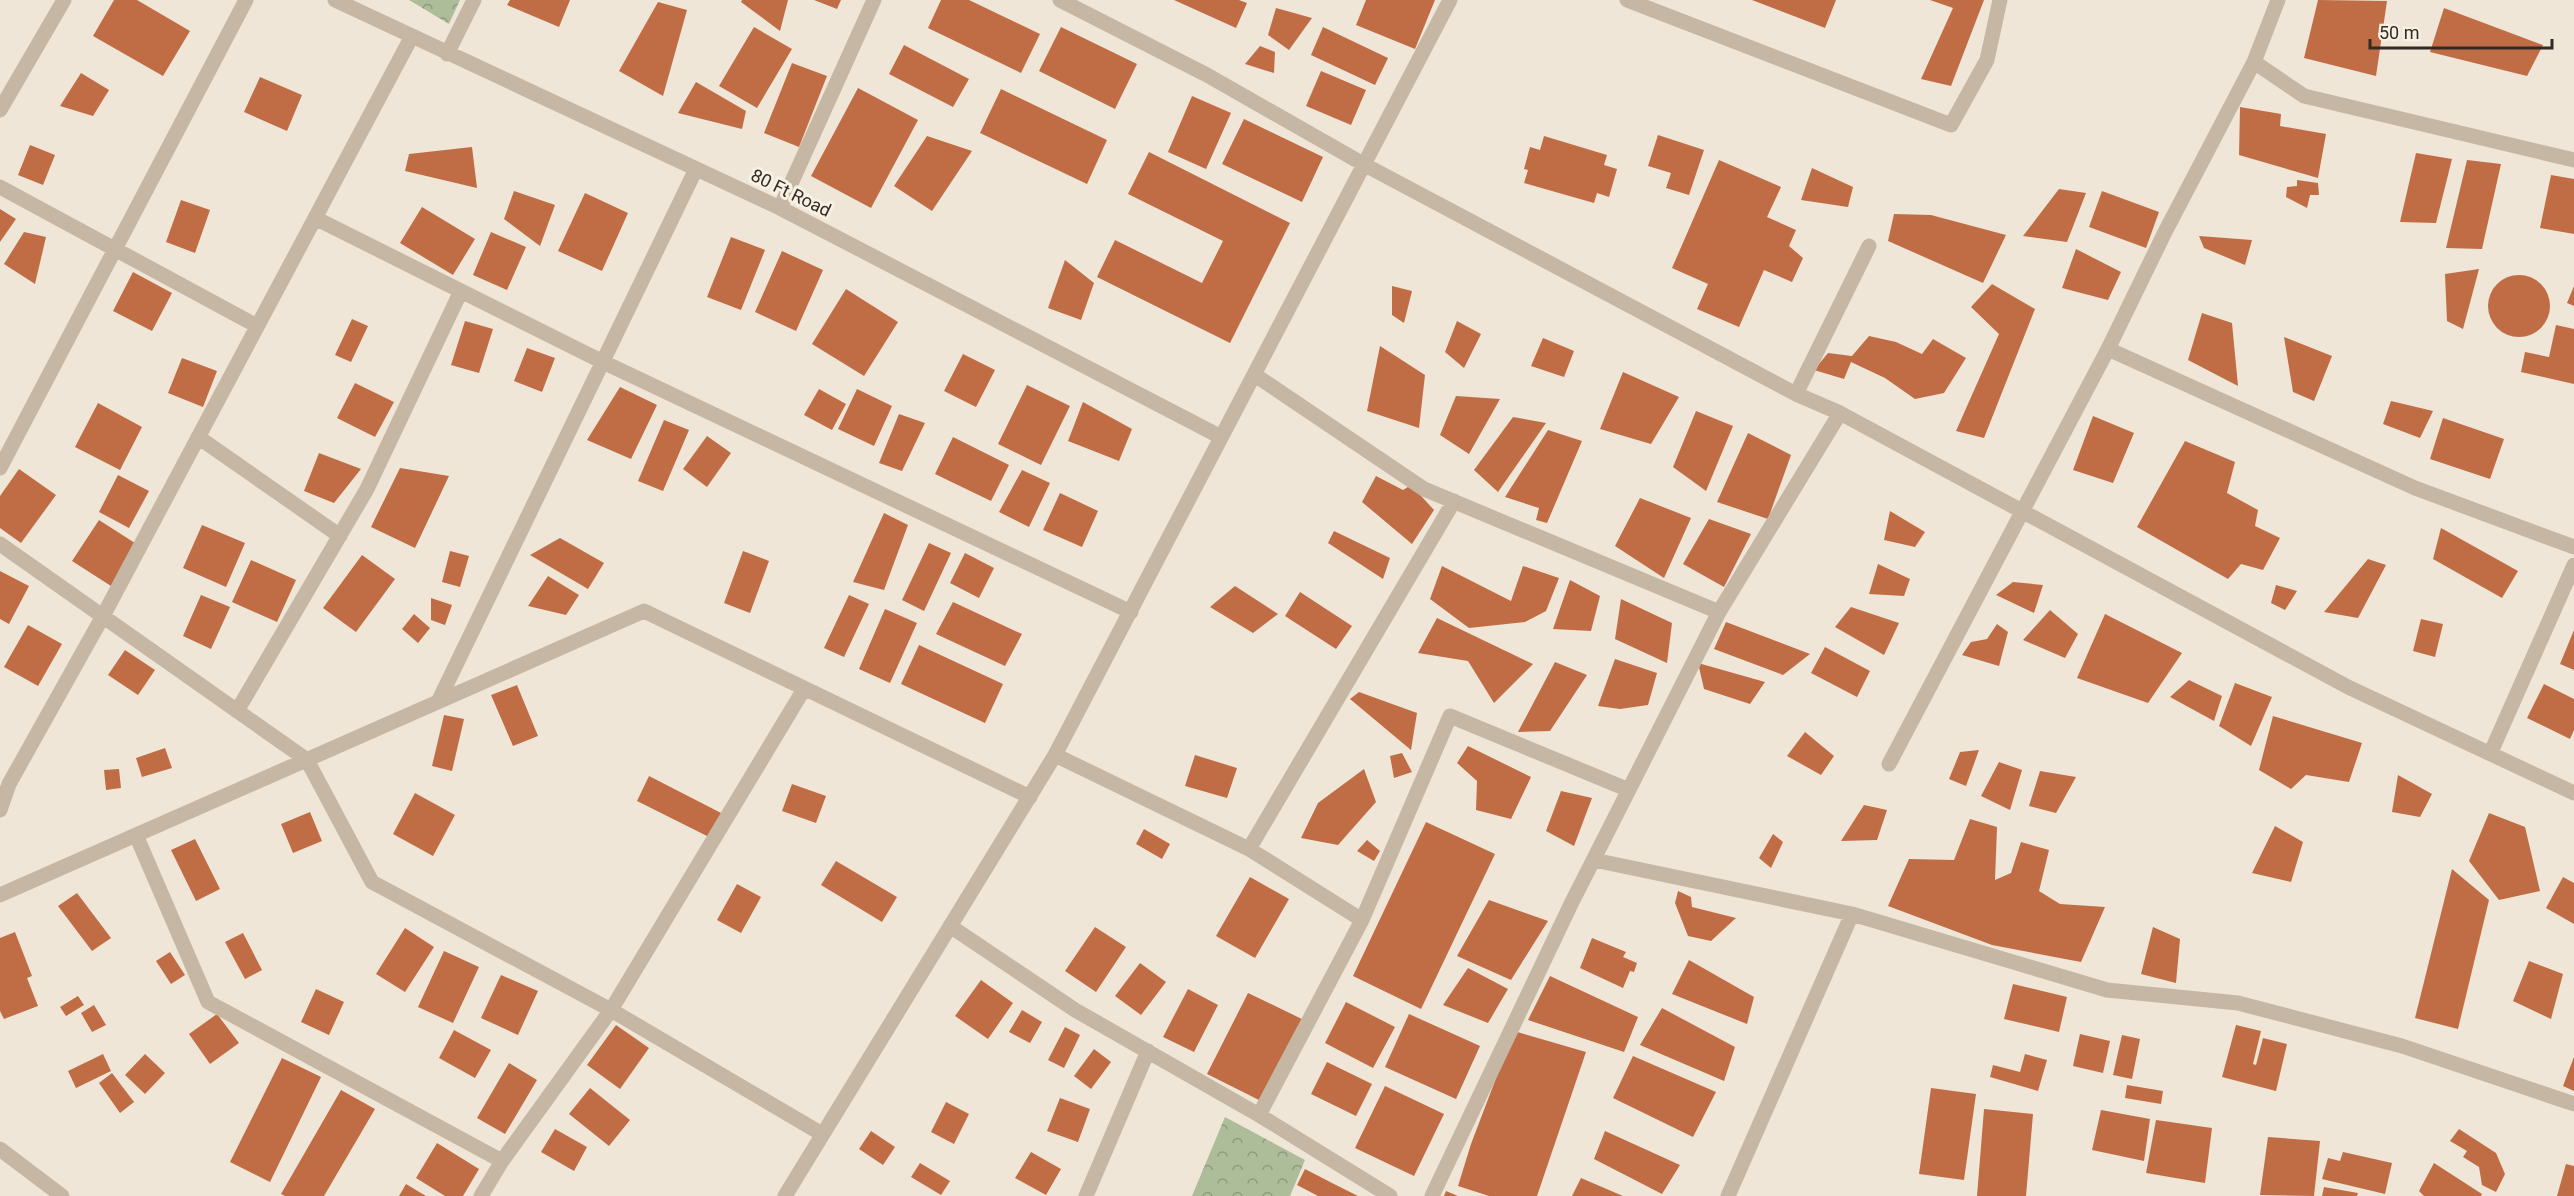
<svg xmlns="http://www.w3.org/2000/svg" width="2574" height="1196" viewBox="0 0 2574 1196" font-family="Roboto,sans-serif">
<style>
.park{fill:url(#park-crowns)}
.building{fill:#c06d45}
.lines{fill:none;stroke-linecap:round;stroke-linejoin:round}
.minor{stroke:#c6b7a4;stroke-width:15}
.labels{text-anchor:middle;stroke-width:6;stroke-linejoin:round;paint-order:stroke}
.street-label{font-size:18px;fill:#322b25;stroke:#f7f0e3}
</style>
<defs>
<pattern id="park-crowns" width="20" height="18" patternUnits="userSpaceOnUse" patternTransform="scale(1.5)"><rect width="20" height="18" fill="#aebd99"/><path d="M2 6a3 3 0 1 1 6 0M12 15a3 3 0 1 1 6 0" fill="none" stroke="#8e9a7d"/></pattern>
</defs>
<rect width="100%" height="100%" fill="#efe6d7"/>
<path class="park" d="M 409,0 L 460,0 L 449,24 Z
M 1225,1117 L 1305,1160 L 1290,1196 L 1192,1196 Z"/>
<path class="building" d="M 114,0 L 137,0 L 190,31 L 163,76 L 93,36 Z
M 510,0 L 570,0 L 559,27 L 507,5 Z
M 742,0 L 788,0 L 780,31 L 741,2 Z
M 814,0 L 841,0 L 837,9 Z
M 941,0 L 969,0 L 1040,34 L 1021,73 L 928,28 Z
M 1174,0 L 1239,0 L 1247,3 L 1236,28 Z
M 1366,0 L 1435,0 L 1415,49 L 1356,25 Z
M 1752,0 L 1836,0 L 1825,28 Z
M 1930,0 L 1984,0 L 1951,86 L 1921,79 L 1953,8 Z
M 2318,0 L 2387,1 L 2376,76 L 2304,58 Z
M 658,2 L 687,10 L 663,96 L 619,71 Z
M 1276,8 L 1312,18 L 1289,50 L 1268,35 Z
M 2444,8 L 2543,45 L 2527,76 L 2430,52 Z
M 754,27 L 792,49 L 757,108 L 719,86 Z
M 1061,27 L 1137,64 L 1115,109 L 1039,71 Z
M 1323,27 L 1388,58 L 1375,85 L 1311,55 Z
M 904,45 L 969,79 L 953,107 L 889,74 Z
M 1260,46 L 1275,52 L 1274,73 L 1245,64 Z
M 792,63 L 827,76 L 799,147 L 764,133 Z
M 1321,71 L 1366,90 L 1351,125 L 1306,106 Z
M 81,73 L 109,90 L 93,116 L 60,106 Z
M 260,77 L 302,95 L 287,131 L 244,112 Z
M 696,82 L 746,111 L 742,129 L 678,113 Z
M 858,88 L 918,120 L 871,208 L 811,176 Z
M 1001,89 L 1107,140 L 1087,184 L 980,133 Z
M 1192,96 L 1231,113 L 1206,169 L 1168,152 Z
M 2240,107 L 2281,114 L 2280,126 L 2326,134 L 2318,178 L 2239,155 Z
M 1244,119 L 1323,157 L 1302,202 L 1222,164 Z
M 1658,135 L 1704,150 L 1689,195 L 1666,188 L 1671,173 L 1648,166 Z
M 927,136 L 972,151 L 932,211 L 894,186 Z
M 1544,136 L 1607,155 L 1604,165 L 1617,169 L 1609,197 L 1597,193 L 1594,203 L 1524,183 L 1528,170 L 1524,169 L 1530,147 L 1540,150 Z
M 30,145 L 55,155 L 43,185 L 18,175 Z
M 472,147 L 477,188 L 405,171 L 409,154 Z
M 1149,152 L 1290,223 L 1230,343 L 1097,277 L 1115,240 L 1202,283 L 1223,241 L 1128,194 Z
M 2416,153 L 2452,159 L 2436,223 L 2400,222 Z
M 1719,160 L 1781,187 L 1767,217 L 1796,230 L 1789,246 L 1803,258 L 1792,282 L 1764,270 L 1739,327 L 1697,309 L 1708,284 L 1672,268 Z
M 2467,160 L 2501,164 L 2482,249 L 2446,248 Z
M 1812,168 L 1853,187 L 1848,207 L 1801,200 Z
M 2551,175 L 2574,179 L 2574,234 L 2540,228 Z
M 2297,180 L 2318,183 L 2319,195 L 2310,195 L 2307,208 L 2286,197 L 2287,187 L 2297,186 Z
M 2059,189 L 2086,193 L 2067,242 L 2023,236 Z
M 514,191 L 555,205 L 540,246 L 504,219 Z
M 2102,191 L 2159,212 L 2146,248 L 2089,227 Z
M 585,193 L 628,213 L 602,271 L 558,251 Z
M 181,200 L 210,210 L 195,253 L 166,242 Z
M 422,207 L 475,239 L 453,275 L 400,243 Z
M 0,209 L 16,219 L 0,242 Z
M 1894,214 L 1931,215 L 2006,235 L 1983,283 L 1888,241 Z
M 24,232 L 46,237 L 35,284 L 4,264 Z
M 491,232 L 526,247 L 507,290 L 473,275 Z
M 2199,236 L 2252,240 L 2245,265 L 2204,248 Z
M 731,237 L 765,250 L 741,310 L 707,297 Z
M 2076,249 L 2121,272 L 2108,300 L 2062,288 Z
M 782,251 L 823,270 L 796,331 L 755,312 Z
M 1065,260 L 1094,283 L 1081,320 L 1048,308 Z
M 2479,269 L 2463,329 L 2447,321 L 2445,274 Z
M 133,272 L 172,293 L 152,331 L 113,311 Z
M2488 306a31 31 0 1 1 62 0a31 31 0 1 1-62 0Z
M 1992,284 L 2035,309 L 1984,438 L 1956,431 L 1999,334 L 1971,307 Z
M 1392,286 L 1412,291 L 1404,323 L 1392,315 Z
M 2574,286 L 2574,306 L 2567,303 Z
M 846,289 L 898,322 L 864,376 L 812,344 Z
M 2202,313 L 2232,323 L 2238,386 L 2188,360 Z
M 352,319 L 368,326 L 351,362 L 335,355 Z
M 465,321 L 493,329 L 479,373 L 451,365 Z
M 1457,321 L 1481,334 L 1464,368 L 1445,352 Z
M 2556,325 L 2574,329 L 2574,384 L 2521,372 L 2525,352 L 2549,357 Z
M 1869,336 L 1896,342 L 1922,354 L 1933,339 L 1966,358 L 1944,393 L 1915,399 L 1885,378 L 1851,362 L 1844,379 L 1814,370 L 1828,353 L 1852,356 Z
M 2284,337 L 2332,356 L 2314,401 L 2293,392 Z
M 1543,338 L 1574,351 L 1564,377 L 1531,366 Z
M 1380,346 L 1425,375 L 1419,428 L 1367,411 Z
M 527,348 L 555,358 L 542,392 L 514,381 Z
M 963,354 L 995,370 L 976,407 L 944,391 Z
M 182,358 L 217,371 L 203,407 L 168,393 Z
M 1623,372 L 1679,397 L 1651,444 L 1600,429 Z
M 355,383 L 394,402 L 375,437 L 337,418 Z
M 1027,385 L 1070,406 L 1041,465 L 998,444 Z
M 620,387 L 657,405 L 631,459 L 587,440 Z
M 819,389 L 846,404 L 832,430 L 804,415 Z
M 857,389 L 892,406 L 874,446 L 838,429 Z
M 1456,396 L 1500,399 L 1469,454 L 1440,435 Z
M 2391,401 L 2433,411 L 2420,438 L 2383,424 Z
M 1083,402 L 1132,429 L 1119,461 L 1068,441 Z
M 98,403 L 142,427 L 120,470 L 75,447 Z
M 1696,411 L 1733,426 L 1706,491 L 1673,467 Z
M 899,414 L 925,423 L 902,471 L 879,463 Z
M 2093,416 L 2134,433 L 2113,483 L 2073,470 Z
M 1513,417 L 1546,423 L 1498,492 L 1474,470 Z
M 2443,418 L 2504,439 L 2490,479 L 2430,459 Z
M 664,420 L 689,430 L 663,491 L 638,481 Z
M 1548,430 L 1582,441 L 1547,523 L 1536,520 L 1539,508 L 1505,497 Z
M 1748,433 L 1791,455 L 1768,519 L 1717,502 Z
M 707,436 L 731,453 L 707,487 L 683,469 Z
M 953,437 L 1009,465 L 991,501 L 935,474 Z
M 2185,441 L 2235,462 L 2227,493 L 2258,510 L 2255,526 L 2280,538 L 2263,570 L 2241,564 L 2228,579 L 2137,527 Z
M 319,453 L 361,469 L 334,503 L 304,491 Z
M 400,468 L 449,476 L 415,548 L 371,527 Z
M 19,469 L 56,495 L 21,543 L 0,528 L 0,496 Z
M 1022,470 L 1050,483 L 1029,527 L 999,512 Z
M 118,475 L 149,491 L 129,528 L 99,512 Z
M 1376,476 L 1403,490 L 1411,485 L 1434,510 L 1412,544 L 1362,502 Z
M 1060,493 L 1098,511 L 1082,547 L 1043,530 Z
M 1640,498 L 1691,518 L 1664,578 L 1615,546 Z
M 1890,511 L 1925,532 L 1915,547 L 1884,540 Z
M 884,513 L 908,525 L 884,590 L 853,582 Z
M 1709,519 L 1751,534 L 1724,587 L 1683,564 Z
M 99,520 L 138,545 L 111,586 L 72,561 Z
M 202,525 L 245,543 L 226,587 L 183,568 Z
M 2441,528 L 2518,571 L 2502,598 L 2433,559 Z
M 1334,531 L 1390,558 L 1383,579 L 1328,543 Z
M 560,538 L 604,563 L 588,589 L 530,555 Z
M 929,543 L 951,553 L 924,611 L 902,600 Z
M 450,551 L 469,556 L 460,587 L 442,582 Z
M 743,551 L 769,561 L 750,613 L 724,603 Z
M 965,553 L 994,568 L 979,598 L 950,583 Z
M 362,555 L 395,579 L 356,632 L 323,608 Z
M 2368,559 L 2386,565 L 2358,618 L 2324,612 Z
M 251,560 L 296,580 L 277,622 L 232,602 Z
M 1878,564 L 1910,579 L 1904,596 L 1869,594 Z
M 1442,566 L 1511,601 L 1523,566 L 1559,578 L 1546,611 L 1525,622 L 1469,628 L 1430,599 Z
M 0,571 L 29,586 L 9,624 L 0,619 Z
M 548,576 L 579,595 L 566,615 L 528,606 Z
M 1570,580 L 1600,596 L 1591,631 L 1553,629 Z
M 2013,582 L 2043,585 L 2034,613 L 1996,595 Z
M 2276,585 L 2297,591 L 2285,610 L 2271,603 Z
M 1235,586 L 1278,614 L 1253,633 L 1210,607 Z
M 1300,592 L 1352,626 L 1336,649 L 1285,616 Z
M 201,595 L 230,607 L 211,649 L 183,636 Z
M 849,595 L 869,604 L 844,657 L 824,648 Z
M 431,598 L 452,605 L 445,625 L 431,620 Z
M 1621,599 L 1672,623 L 1667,663 L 1615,639 Z
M 953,602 L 1022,634 L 1005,666 L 936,634 Z
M 1851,607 L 1899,623 L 1884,655 L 1835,627 Z
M 885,609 L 917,623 L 890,683 L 859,669 Z
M 2050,610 L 2078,634 L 2065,658 L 2023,640 Z
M 414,614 L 430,628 L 418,643 L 402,629 Z
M 2105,614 L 2182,653 L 2148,703 L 2077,678 Z
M 1437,618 L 1533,664 L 1494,703 L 1468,661 L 1418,653 Z
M 2421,619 L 2443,624 L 2435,657 L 2413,651 Z
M 1726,622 L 1810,654 L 1783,675 L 1714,649 Z
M 1997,624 L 2008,632 L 1999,666 L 1962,655 L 1971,642 L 1987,639 Z
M 28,625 L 62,644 L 38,686 L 4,667 Z
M 2574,630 L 2574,670 L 2560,664 Z
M 919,645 L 1003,684 L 985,723 L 901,684 Z
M 1825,647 L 1870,671 L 1857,697 L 1811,673 Z
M 125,650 L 155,670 L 138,695 L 108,675 Z
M 1615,659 L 1657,673 L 1648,705 L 1620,709 L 1598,706 Z
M 1555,662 L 1587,675 L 1550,731 L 1518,732 Z
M 1698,663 L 1765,682 L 1750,704 L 1704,689 Z
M 2189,680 L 2222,696 L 2214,721 L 2170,697 Z
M 2235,683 L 2272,697 L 2251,746 L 2219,726 Z
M 2544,684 L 2574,699 L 2574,730 L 2570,739 L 2527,718 Z
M 517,685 L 538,736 L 513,746 L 491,695 Z
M 1359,692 L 1417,713 L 1411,750 L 1350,699 Z
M 444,715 L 464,719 L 452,771 L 432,766 Z
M 2273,716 L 2362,743 L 2349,782 L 2306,775 L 2291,789 L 2259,770 Z
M 1805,732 L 1834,756 L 1821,775 L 1787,756 Z
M 1468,746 L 1531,777 L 1511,819 L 1476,810 L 1477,781 L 1457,763 Z
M 165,748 L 172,768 L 142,777 L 136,758 Z
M 1979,750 L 1966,786 L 1949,779 L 1960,752 Z
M 1402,753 L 1412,772 L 1394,778 L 1390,756 Z
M 1195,755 L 1237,768 L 1227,798 L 1185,786 Z
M 1999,762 L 2022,770 L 2010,810 L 1981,796 Z
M 119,769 L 121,788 L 106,790 L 104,770 Z
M 1364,769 L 1376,802 L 1338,845 L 1301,838 L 1318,803 Z
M 2040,771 L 2076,777 L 2056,813 L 2029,806 Z
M 2398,775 L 2432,794 L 2420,817 L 2392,812 Z
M 649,776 L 723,814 L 711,838 L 637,801 Z
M 792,784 L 826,796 L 816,823 L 782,811 Z
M 1561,791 L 1592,798 L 1574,846 L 1546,831 Z
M 415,793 L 455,815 L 433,856 L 393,834 Z
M 1864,805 L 1887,810 L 1877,840 L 1841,841 Z
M 310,812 L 322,841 L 293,853 L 281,824 Z
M 2489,813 L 2525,827 L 2540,891 L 2499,900 L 2469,861 Z
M 1970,819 L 1997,827 L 1995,880 L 2011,873 L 2021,842 L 2049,850 L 2039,891 L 2060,904 L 2105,907 L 2081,962 L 1992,945 L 1888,906 L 1909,859 L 1954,860 Z
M 1426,822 L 1495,854 L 1421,1009 L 1353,976 Z
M 2275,826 L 2303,842 L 2291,882 L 2252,873 Z
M 1144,829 L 1170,844 L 1162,859 L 1136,844 Z
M 1773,834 L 1783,842 L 1771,868 L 1759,858 Z
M 195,839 L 220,889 L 196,901 L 171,850 Z
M 1367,840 L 1380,851 L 1374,861 L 1357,851 Z
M 836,861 L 897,897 L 882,922 L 821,885 Z
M 2452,869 L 2489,900 L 2458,1029 L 2415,1018 Z
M 1250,877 L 1289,899 L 1255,958 L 1216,936 Z
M 2563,877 L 2574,883 L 2574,924 L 2546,908 Z
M 737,884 L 761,897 L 741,933 L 717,920 Z
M 1678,891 L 1691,897 L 1692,907 L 1736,918 L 1711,941 L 1688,936 L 1675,903 Z
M 77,893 L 111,938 L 92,951 L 58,906 Z
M 1489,900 L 1548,921 L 1511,980 L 1457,956 Z
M 1095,927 L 1126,947 L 1096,992 L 1065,971 Z
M 2153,927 L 2180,939 L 2176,983 L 2141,974 Z
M 405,928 L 434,947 L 405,992 L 376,974 Z
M 15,932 L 32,976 L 27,978 L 38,1006 L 4,1019 L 0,1011 L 0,938 Z
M 243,933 L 262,970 L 245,979 L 225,942 Z
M 1592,938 L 1626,952 L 1623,957 L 1637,963 L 1634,972 L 1630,971 L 1623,988 L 1580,968 Z
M 444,951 L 479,967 L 453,1023 L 418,1007 Z
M 170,952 L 185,975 L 171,984 L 156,961 Z
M 1689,960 L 1754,997 L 1747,1024 L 1672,994 Z
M 2529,961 L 2563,974 L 2551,1019 L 2513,1001 Z
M 1140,963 L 1166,982 L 1141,1015 L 1115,996 Z
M 1468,968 L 1508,989 L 1488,1023 L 1443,1005 Z
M 501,975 L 538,991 L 518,1035 L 481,1018 Z
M 1550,976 L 1638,1017 L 1624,1052 L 1528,1020 Z
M 981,980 L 1013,1003 L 988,1039 L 955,1016 Z
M 2013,984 L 2067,997 L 2059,1032 L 2004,1019 Z
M 316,989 L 344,1002 L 329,1035 L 301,1022 Z
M 1188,989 L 1218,1005 L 1194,1052 L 1163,1037 Z
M 1248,993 L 1304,1020 L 1263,1102 L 1207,1074 Z
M 78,996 L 84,1005 L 66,1016 L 60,1007 Z
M 1346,1002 L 1395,1027 L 1373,1068 L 1325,1043 Z
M 94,1005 L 106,1025 L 92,1032 L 81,1013 Z
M 1662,1008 L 1735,1047 L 1724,1081 L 1640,1045 Z
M 1022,1010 L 1042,1022 L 1030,1043 L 1009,1032 Z
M 217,1014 L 239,1043 L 210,1064 L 189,1034 Z
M 1409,1014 L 1480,1046 L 1456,1099 L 1385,1067 Z
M 616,1025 L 649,1048 L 620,1089 L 587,1065 Z
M 2236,1025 L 2261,1031 L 2253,1064 L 2256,1065 L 2263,1038 L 2287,1044 L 2276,1091 L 2222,1077 Z
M 1065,1027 L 1080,1035 L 1064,1068 L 1048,1060 Z
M 454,1030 L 491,1050 L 475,1078 L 439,1058 Z
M 1514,1031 L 1586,1052 L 1537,1196 L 1489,1196 L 1458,1186 L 1471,1144 Z
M 2080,1034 L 2110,1041 L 2103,1073 L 2073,1066 Z
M 2122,1035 L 2140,1039 L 2132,1079 L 2113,1075 Z
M 1094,1049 L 1111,1062 L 1091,1089 L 1074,1076 Z
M 103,1054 L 111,1071 L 76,1088 L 68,1071 Z
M 145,1054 L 165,1073 L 145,1094 L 125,1075 Z
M 2025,1054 L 2047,1060 L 2038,1091 L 1990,1077 L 1993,1065 L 2020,1072 Z
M 1633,1056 L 1716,1092 L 1693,1137 L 1613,1098 Z
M 2574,1057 L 2574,1091 L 2563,1086 Z
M 282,1058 L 321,1077 L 270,1182 L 230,1162 Z
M 1327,1062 L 1372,1084 L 1356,1116 L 1311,1094 Z
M 509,1063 L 537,1080 L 505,1134 L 477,1118 Z
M 112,1073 L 134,1102 L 120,1113 L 99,1083 Z
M 2127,1085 L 2163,1091 L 2161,1104 L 2125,1098 Z
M 1385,1086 L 1444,1114 L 1414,1176 L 1355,1148 Z
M 590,1088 L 630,1120 L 609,1146 L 569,1114 Z
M 1931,1088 L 1976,1094 L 1964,1180 L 1919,1174 Z
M 341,1090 L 375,1109 L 324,1196 L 285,1196 L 281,1194 Z
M 1060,1098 L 1090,1109 L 1078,1142 L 1047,1131 Z
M 946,1102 L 969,1114 L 954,1144 L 931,1132 Z
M 1984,1109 L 2033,1114 L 2026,1196 L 1977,1196 Z
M 2101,1110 L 2150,1119 L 2144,1161 L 2092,1150 Z
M 2156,1120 L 2212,1128 L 2205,1183 L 2146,1173 Z
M 555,1129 L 587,1147 L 574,1171 L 541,1152 Z
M 2459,1129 L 2496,1153 L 2505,1174 L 2496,1192 L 2482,1185 L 2479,1167 L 2463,1157 L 2467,1151 L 2450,1141 Z
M 871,1131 L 895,1147 L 883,1165 L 859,1149 Z
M 1605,1131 L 1680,1165 L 1662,1194 L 1594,1159 Z
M 2268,1137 L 2320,1141 L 2314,1196 L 2260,1195 Z
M 437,1143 L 479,1169 L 463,1196 L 445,1196 L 416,1178 Z
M 1031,1152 L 1061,1169 L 1046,1195 L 1015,1178 Z
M 2343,1152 L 2392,1163 L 2385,1194 L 2322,1179 L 2328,1158 L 2340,1161 Z
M 920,1163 L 950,1181 L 941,1195 L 911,1177 Z
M 2434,1163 L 2482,1194 L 2481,1196 L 2424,1196 L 2419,1191 Z
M 2566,1164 L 2574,1166 L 2574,1196 L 2557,1196 Z
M 1305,1169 L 1332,1183 L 1358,1196 L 1318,1196 L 1297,1185 Z
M 1581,1178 L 1623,1196 L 1572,1196 Z
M 406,1184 L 426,1196 L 399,1196 Z
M 2324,1187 L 2358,1193 L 2357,1196 L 2322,1196 Z
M 1446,1191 L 1458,1196 L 1444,1196 Z"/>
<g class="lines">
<path class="minor" d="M 335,0 L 780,208 L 1221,437
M 1060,0 L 1207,75 L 1365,165 L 1796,394 L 1840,413 L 2348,687 L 2574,793
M 1627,0 L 1951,125 L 1987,60 L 2000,0
M 447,54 L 474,0
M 2254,62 L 2304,96 L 2574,160
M 0,110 L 64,0
M 0,187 L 257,326
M 780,208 L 874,0
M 315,218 L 603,362 L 1131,612
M 2108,349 L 2415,488 L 2574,547
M 1255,375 L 1424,489 L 1719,612 L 1840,413
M 1796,394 L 1869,246
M 198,437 L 340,536
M 0,468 L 246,0
M 0,544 L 307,760 L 372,882 L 611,1010 L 502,1161 L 481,1196
M 804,689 L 611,1010 L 822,1134
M 438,702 L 696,169
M 237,711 L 367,489 L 461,291
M 2491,752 L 2574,565
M 1055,755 L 1249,849 L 1362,920
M 1889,764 L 2108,349 L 2165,232 L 2254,62 L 2278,0
M 0,810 L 9,784 L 103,616 L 412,36
M 136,835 L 208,1002 L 502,1161
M 1249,849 L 1454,501
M 1594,860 L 1852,914 L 2107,990 L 2238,1003 L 2402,1046 L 2574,1104
M 0,895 L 644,611 L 1030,797
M 950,926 L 1075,1010 L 1259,1115 L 1390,1196
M 1259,1115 L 1362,920 L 1450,716 L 1629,790
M 0,1149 L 62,1196
M 785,1196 L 1055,755 L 1450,0
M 1086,1196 L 1148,1051
M 1432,1196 L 1571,904 L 1719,612
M 1728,1196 L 1852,914"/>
</g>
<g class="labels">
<g class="street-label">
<text transform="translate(791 193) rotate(26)" y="6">80 Ft Road</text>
</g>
</g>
<path d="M2370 39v9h182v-9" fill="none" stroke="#322b25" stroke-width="3"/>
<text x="2379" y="39" font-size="18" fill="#322b25" stroke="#f7f0e3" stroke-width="4.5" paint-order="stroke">50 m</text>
</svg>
